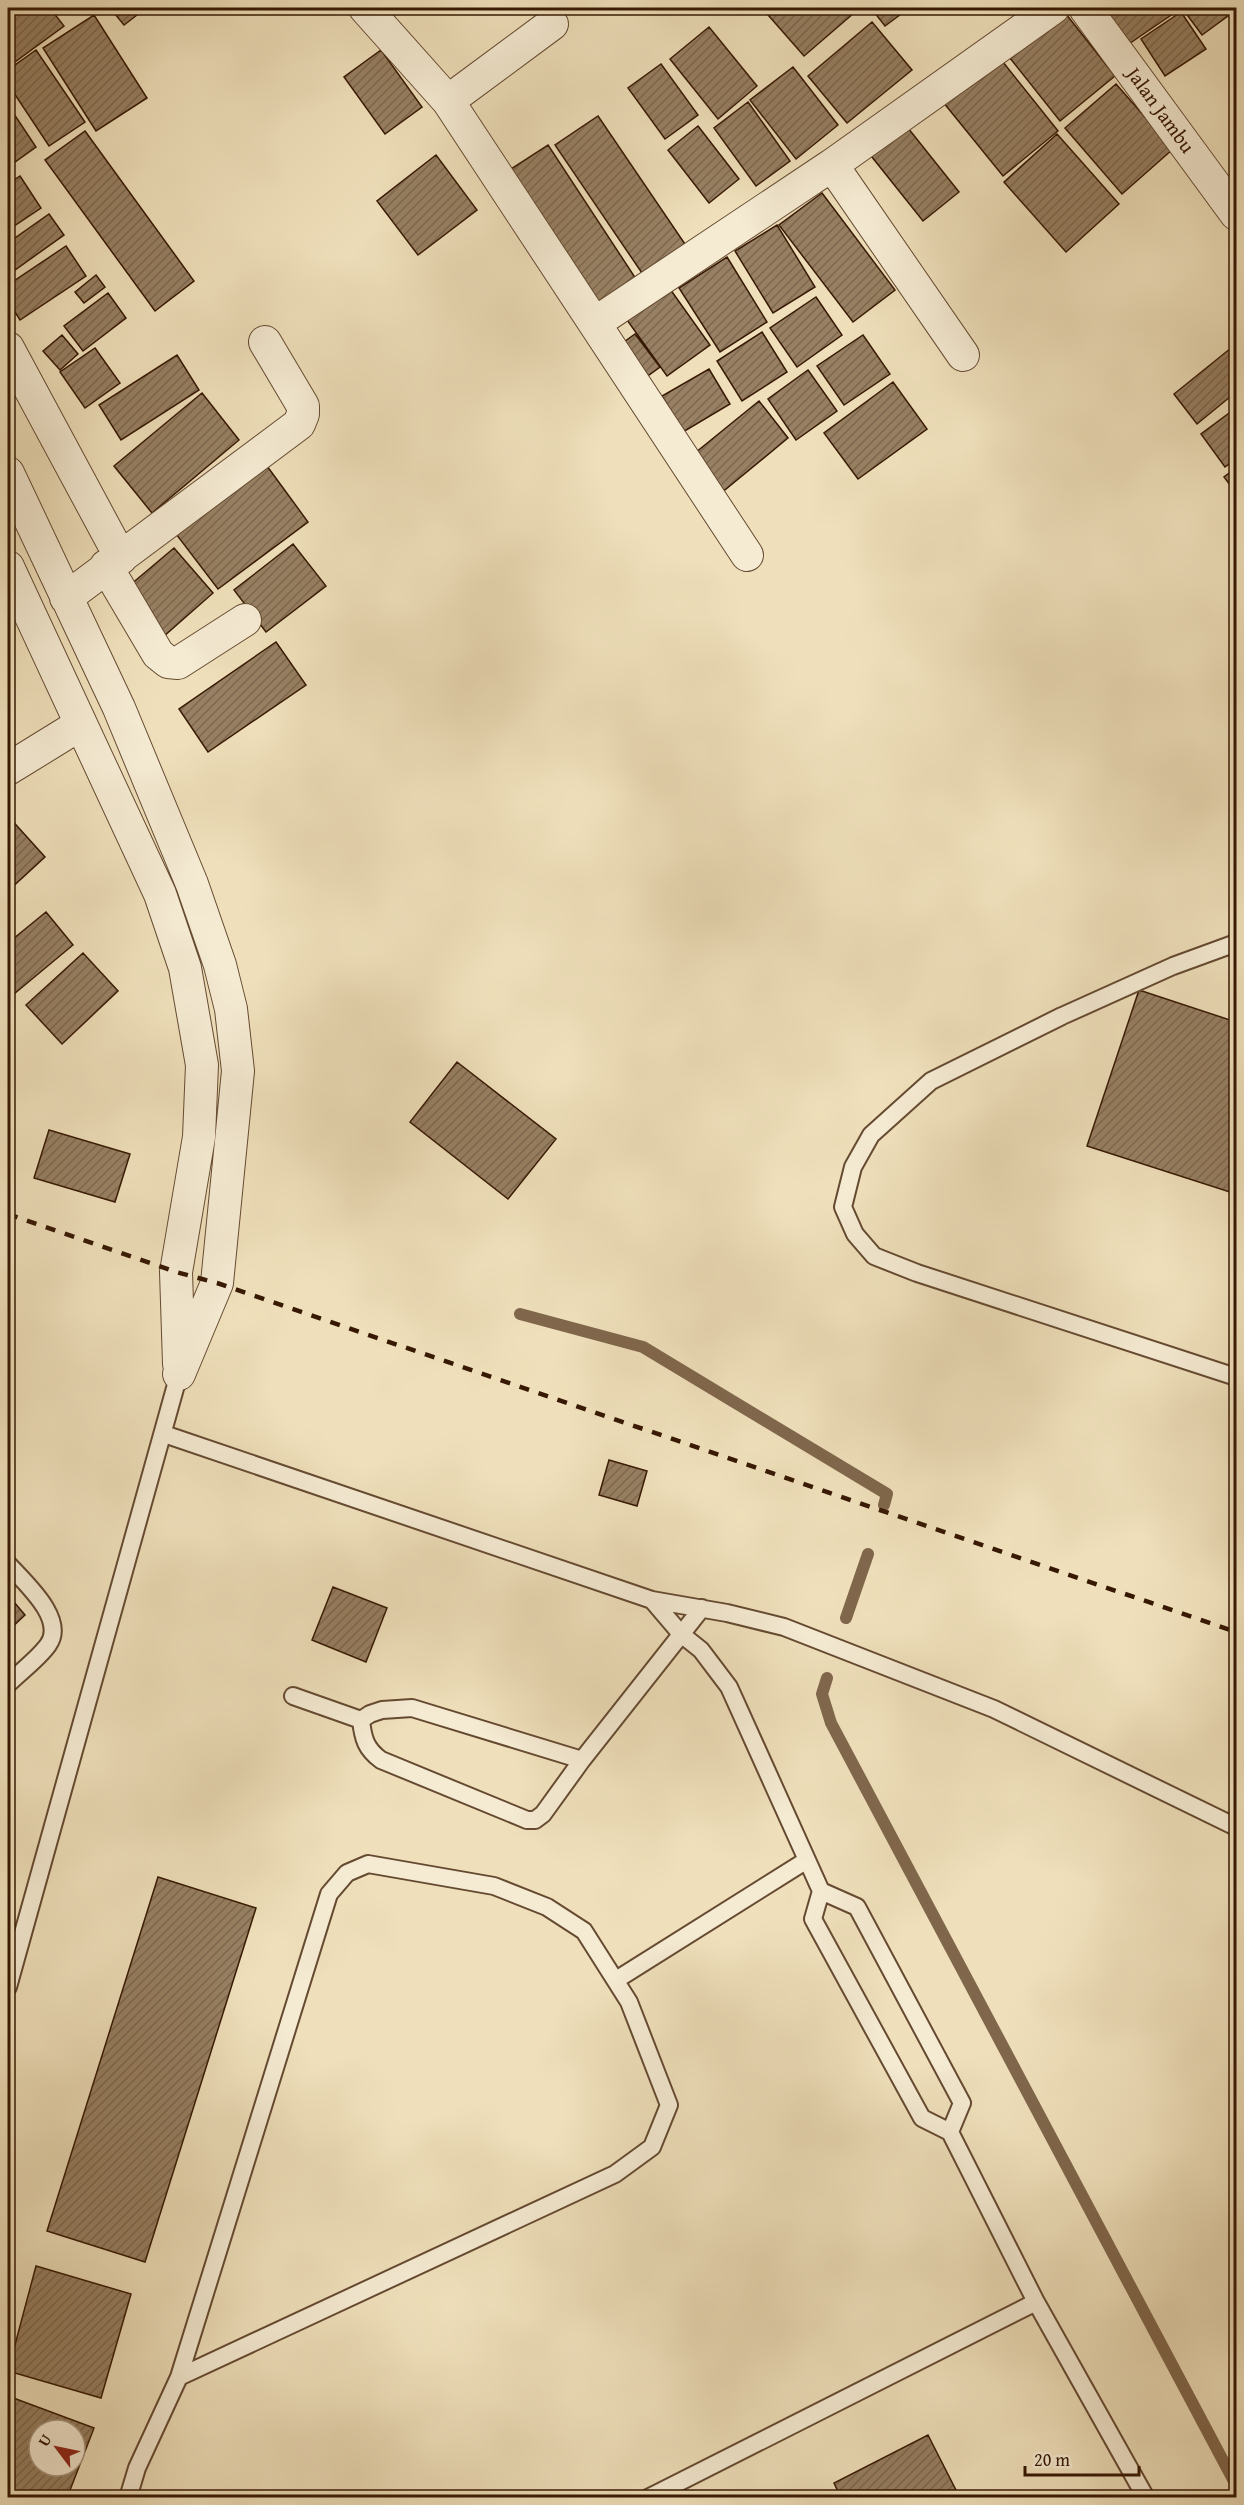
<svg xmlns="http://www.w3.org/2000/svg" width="1244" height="2505" viewBox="0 0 1244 2505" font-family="'Gentium Book Plus',serif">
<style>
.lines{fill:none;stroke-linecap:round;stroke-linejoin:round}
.stream{stroke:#80674c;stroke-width:12}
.building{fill:url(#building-hatch);stroke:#371803;stroke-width:1.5;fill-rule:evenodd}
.lane-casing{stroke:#654a31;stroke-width:20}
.street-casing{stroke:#654a31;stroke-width:34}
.lane{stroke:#f5ebd3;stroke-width:16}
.street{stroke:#f5ebd3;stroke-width:32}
.rail{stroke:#371803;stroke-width:4.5;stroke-dasharray:10 10;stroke-linecap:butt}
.labels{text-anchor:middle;stroke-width:4.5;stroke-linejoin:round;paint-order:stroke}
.street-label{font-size:20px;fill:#371803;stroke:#f5ebd3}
</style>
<defs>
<pattern id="building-hatch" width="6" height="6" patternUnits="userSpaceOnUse" patternTransform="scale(1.5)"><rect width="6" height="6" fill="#978063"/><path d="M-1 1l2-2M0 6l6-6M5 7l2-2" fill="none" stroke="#7c684f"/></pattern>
</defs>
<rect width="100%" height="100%" fill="#efe0bb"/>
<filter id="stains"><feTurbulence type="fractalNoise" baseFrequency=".00333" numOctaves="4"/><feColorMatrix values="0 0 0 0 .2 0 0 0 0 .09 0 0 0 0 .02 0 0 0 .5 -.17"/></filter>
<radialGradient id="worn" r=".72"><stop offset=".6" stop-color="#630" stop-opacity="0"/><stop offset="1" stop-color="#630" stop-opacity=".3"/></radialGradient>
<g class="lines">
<path class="stream" d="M 520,1314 L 643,1347 L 887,1494 L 884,1505
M 846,1618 L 868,1554
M 827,1678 L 822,1694 L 831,1723 L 1236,2485"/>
</g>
<path class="building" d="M 17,8 L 50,8 L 64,26 L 8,67 L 8,15 Z
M 110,8 L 146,8 L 124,25 Z
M 762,8 L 849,8 L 854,13 L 804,56 Z
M 871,8 L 909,8 L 885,26 Z
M 1094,8 L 1170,8 L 1174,13 L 1120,50 Z
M 1182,8 L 1236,8 L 1236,10 L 1202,35 Z
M 1062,9 L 1115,76 L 1060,121 L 1006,53 Z
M 1181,12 L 1206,49 L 1165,76 L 1141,39 Z
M 94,15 L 147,98 L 96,131 L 43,48 Z
M 872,22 L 912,70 L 847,123 L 808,76 Z
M 709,27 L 757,86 L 718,119 L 670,59 Z
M 36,50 L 85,122 L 49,146 L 8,84 L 8,70 Z
M 381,50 L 422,107 L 385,134 L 344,77 Z
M 995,52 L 1058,131 L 1003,176 L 939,97 Z
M 661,64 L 698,115 L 665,139 L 628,88 Z
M 793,67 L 838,125 L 796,159 L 750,100 Z
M 1116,84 L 1173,149 L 1122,194 L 1065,128 Z
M 748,102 L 790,161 L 756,186 L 714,128 Z
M 8,105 L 36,147 L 8,167 Z
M 598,116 L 687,247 L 644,276 L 555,145 Z
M 904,123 L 959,192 L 923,221 L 868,152 Z
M 698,126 L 739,179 L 709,203 L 668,150 Z
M 85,131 L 194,281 L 155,311 L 45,160 Z
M 1057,134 L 1119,204 L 1066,252 L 1004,182 Z
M 548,145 L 638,282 L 601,306 L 511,169 Z
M 436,155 L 477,210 L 418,255 L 377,201 Z
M 20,176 L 41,208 L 8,230 L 8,184 Z
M 822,193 L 895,290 L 853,322 L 779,225 Z
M 49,214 L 64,235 L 8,275 L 8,243 Z
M 777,225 L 815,287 L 773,313 L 735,251 Z
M 66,246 L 86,276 L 20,320 L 8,301 L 8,285 Z
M 727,257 L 767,322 L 720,352 L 679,288 Z
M 96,275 L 105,287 L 84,303 L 75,292 Z
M 670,289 L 710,345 L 667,376 L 627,320 Z
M 108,293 L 126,318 L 83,351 L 64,326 Z
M 816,297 L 842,335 L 797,367 L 770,328 Z
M 762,332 L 787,372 L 742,401 L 717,361 Z
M 635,334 L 660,367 L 638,383 L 613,350 Z
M 62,335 L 78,354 L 60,370 L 43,351 Z
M 863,335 L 890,374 L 844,405 L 817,366 Z
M 1236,344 L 1236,392 L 1197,424 L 1174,394 Z
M 95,348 L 120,383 L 85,408 L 60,372 Z
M 177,355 L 199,390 L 121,440 L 99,405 Z
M 709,369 L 730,404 L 683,432 L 662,396 Z
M 808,370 L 837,411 L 796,440 L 768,399 Z
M 893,382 L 927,429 L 858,479 L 824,433 Z
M 202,393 L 239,440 L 152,513 L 114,466 Z
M 759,401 L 788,438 L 720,494 L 690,457 Z
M 1236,408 L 1236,459 L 1225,467 L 1201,434 Z
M 267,466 L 308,522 L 218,589 L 176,534 Z
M 1236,468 L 1236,493 L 1224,477 Z
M 293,544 L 326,586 L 266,632 L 234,590 Z
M 174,548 L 213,593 L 163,637 L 123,591 Z
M 276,642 L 306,685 L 208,752 L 179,709 Z
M 8,816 L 45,857 L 8,891 Z
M 46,912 L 73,945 L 8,999 L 8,943 Z
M 83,953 L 118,991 L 62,1044 L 26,1005 Z
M 1139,990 L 1236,1022 L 1236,1194 L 1087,1146 Z
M 457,1062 L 556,1139 L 508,1199 L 410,1122 Z
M 49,1130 L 130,1154 L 115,1202 L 34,1178 Z
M 609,1460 L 647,1471 L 637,1506 L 599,1495 Z
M 333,1587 L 387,1608 L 366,1662 L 312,1640 Z
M 8,1595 L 25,1615 L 8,1631 Z
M 158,1877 L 256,1908 L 145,2262 L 47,2231 Z
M 36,2266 L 131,2294 L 101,2398 L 8,2371 Z
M 8,2396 L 94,2428 L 67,2498 L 8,2498 ZM 39,2430 L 75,2430 L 75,2466 L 39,2466 Z
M 928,2435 L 960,2498 L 841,2498 L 834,2483 Z"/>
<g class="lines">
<defs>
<path id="lane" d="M 1236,943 L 1173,966 L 1062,1016 L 931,1081 L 871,1135 L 853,1167 L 843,1207 L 855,1234 L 874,1256 L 917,1273 L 1236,1377
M 164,1434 L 652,1600 L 681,1634 L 701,1650 L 729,1687 L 821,1891 L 813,1919 L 922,2118 L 950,2132 L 1036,2302 L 1146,2498
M 8,1564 C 24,1582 67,1619 48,1645 C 38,1659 20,1672 8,1684
M 652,1600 L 727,1613 L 784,1627 L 994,1709 L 1236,1827
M 293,1696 L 361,1720
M 361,1720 C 363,1739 366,1749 381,1760 L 527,1820 L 535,1820 L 543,1814 L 582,1760 L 702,1608
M 361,1720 L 370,1714 L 382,1710 L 412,1708 L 582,1760
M 821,1891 L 857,1907 L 962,2103 L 950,2132
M 616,1980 L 807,1860
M 8,1987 L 179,1374
M 128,2498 L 137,2468 L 179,2377 L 329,1894 L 347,1873 L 368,1864 L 494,1886 L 547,1907 L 584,1931 L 629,2002 L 669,2105 L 652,2147 L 615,2174 L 179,2377
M 648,2498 L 1036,2302"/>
<path id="street" d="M 365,8 L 448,101 L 747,555
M 1085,8 L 1236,214
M 448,101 L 552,24
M 832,165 L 963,355
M 595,323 L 832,165 L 1053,8
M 8,348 L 121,558
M 8,473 L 119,708 L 192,884 L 220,965 L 231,1009 L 238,1071 L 217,1283 L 179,1374
M 106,566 L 158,654 L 168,662 L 178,663 L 245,620
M 8,567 L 160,894 L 185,968 L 202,1065 L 199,1137 L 176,1272 L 179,1364
M 66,598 L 299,424 L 303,414 L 303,406 L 265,342
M 8,769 L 81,724"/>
</defs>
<use href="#lane" class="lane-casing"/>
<use href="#street" class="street-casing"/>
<use href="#lane" class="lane"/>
<use href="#street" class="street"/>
<path class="rail" d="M 8,1214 L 176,1272 L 217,1283 L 1236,1632"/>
</g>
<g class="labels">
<g class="street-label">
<text transform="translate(1161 110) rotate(54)" y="7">Jalan Jambu</text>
</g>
</g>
<rect width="1244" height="2505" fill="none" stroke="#efe0bb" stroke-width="30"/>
<rect x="9" y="9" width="1226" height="2487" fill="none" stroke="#371803" stroke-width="3"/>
<rect x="15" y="15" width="1214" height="2475" fill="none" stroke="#371803" stroke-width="1.5"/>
<g transform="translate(57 2448) rotate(302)"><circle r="28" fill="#f5ebd3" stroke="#a99780" stroke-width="1.5"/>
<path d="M0-4.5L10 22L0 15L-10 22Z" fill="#8f2418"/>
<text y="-9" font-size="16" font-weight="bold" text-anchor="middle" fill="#371803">U</text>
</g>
<path d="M1025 2466v9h114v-9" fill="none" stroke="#371803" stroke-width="3"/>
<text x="1034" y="2466" font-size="18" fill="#371803" stroke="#f5ebd3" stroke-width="4.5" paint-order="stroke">20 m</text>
<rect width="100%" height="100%" filter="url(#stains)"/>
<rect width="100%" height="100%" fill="url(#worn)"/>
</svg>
